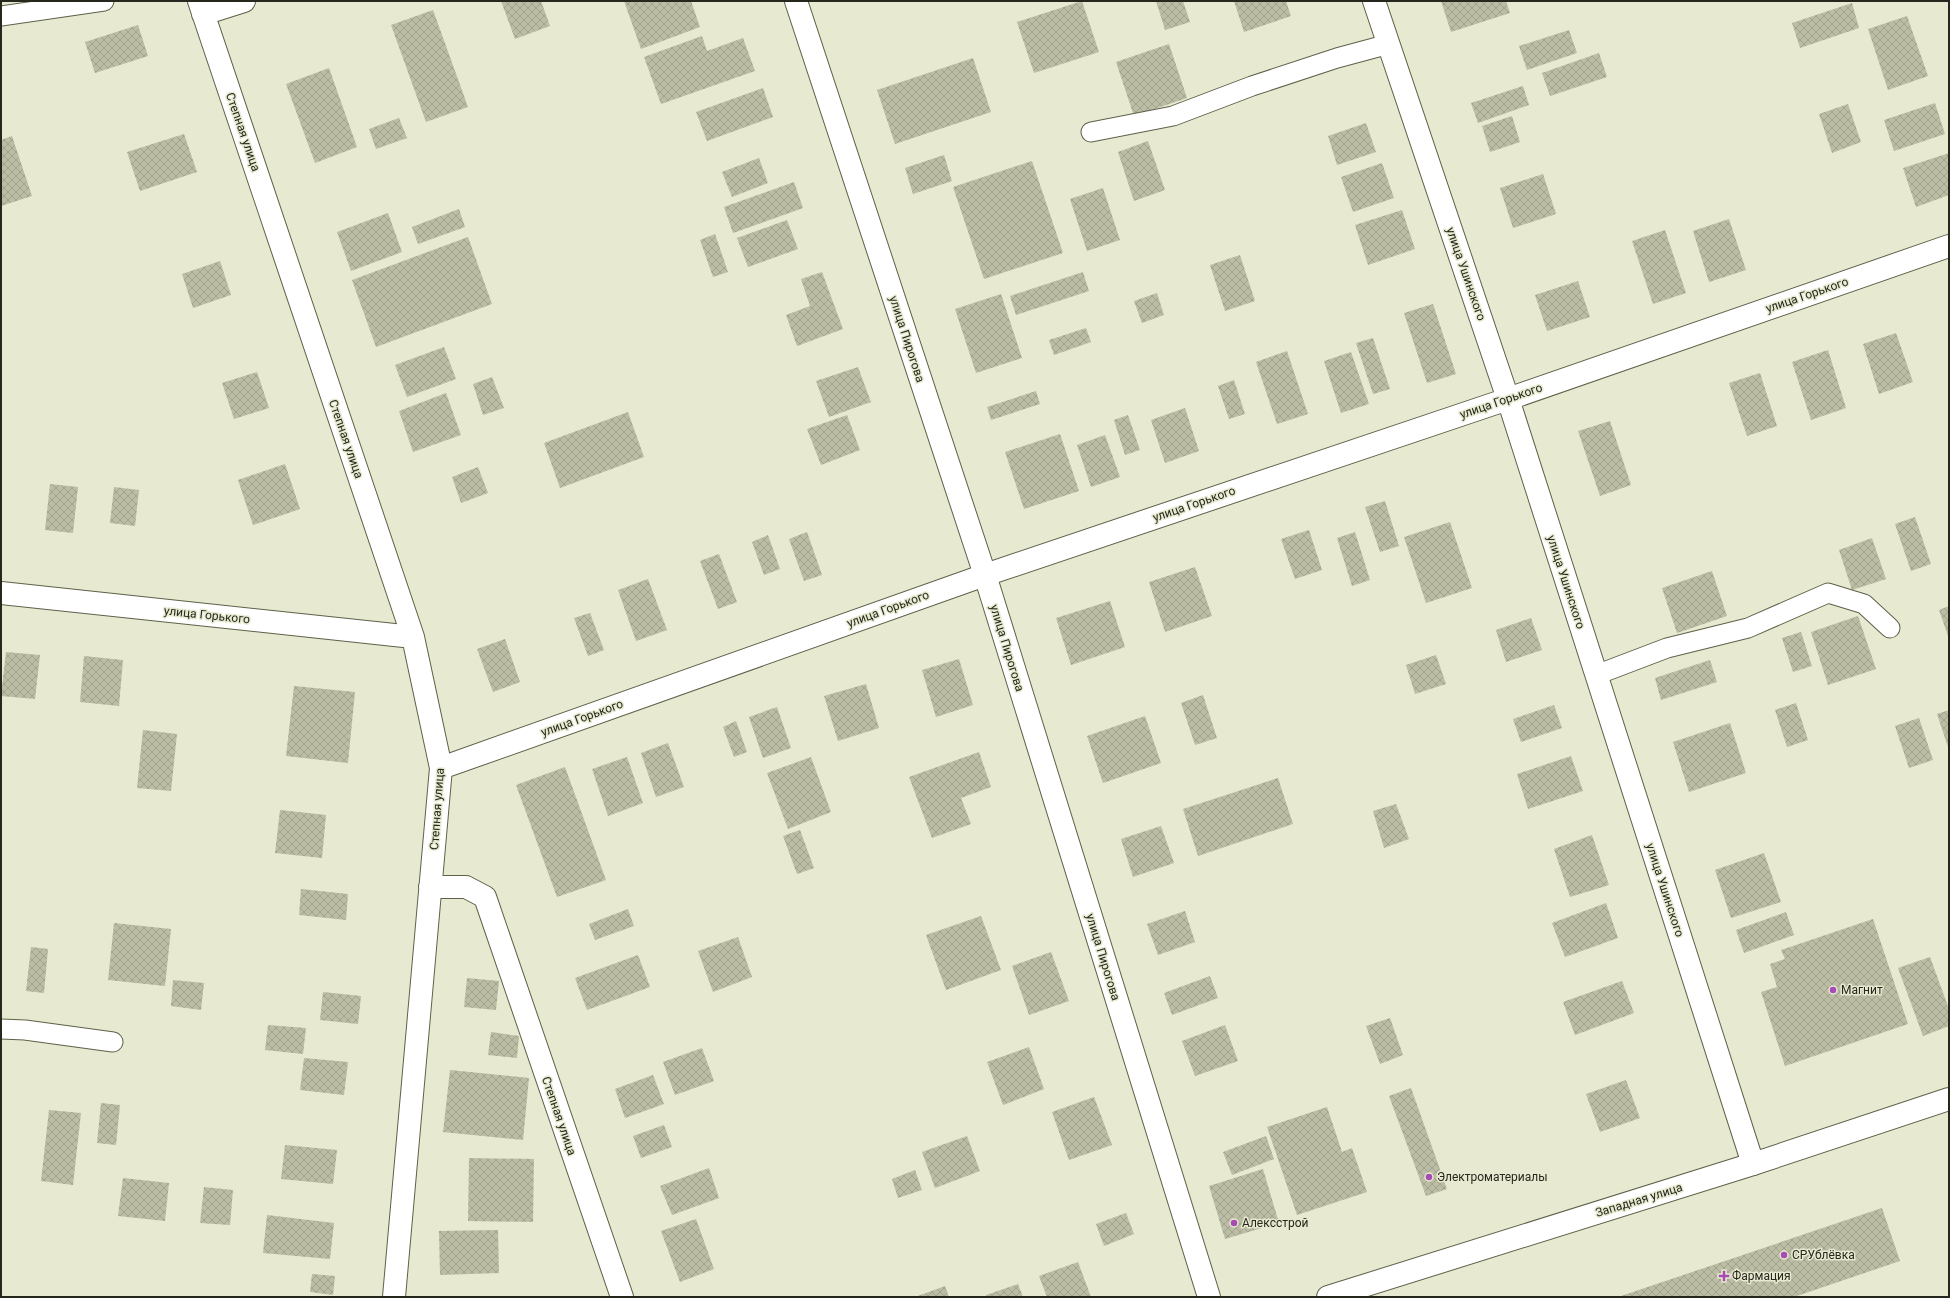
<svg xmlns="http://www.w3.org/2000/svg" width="1950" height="1298" viewBox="0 0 1950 1298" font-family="Roboto,sans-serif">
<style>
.building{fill:url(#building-cross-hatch)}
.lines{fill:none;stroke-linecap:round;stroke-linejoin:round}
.lane-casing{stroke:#5e6049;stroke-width:21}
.street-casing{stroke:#5e6049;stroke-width:24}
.secondary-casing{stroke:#5e6049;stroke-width:24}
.lane{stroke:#fff;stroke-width:19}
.street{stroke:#fff;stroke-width:22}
.secondary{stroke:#fff;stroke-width:22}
.poi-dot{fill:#a84bb6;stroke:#e7ead0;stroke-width:1.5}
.labels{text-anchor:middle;stroke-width:3;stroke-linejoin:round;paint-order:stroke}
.street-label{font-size:12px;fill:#26271d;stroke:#e7ead0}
.poi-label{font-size:12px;fill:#26271d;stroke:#e7ead0;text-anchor:start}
</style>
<defs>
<pattern id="building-cross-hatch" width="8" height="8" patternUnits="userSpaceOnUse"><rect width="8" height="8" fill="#bbbea4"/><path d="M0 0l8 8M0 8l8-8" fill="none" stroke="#a1a38d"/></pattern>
</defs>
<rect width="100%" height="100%" fill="#e7ead0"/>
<path class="building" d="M 501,1 L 541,1 L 550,26 L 515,39 Z
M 624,1 L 691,1 L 700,27 L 641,49 Z
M 1082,1 L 1099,52 L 1034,73 L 1017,22 Z
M 1156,1 L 1183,1 L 1190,22 L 1165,30 Z
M 1234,1 L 1286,1 L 1291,16 L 1244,32 Z
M 1441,1 L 1506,1 L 1510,13 L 1451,32 Z
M 1852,3 L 1859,28 L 1800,48 L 1792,23 Z
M 433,10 L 468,107 L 426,122 L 391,25 Z
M 1907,16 L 1928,76 L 1888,90 L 1868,29 Z
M 138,25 L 148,56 L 95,73 L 85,42 Z
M 1569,30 L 1577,53 L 1527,70 L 1519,46 Z
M 702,36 L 707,51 L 743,38 L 755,71 L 661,104 L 644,57 Z
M 1169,44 L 1187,98 L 1134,116 L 1116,62 Z
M 1599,53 L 1607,77 L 1550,96 L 1542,73 Z
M 973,58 L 991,112 L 895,144 L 877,90 Z
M 329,68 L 357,147 L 315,163 L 286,84 Z
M 1523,86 L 1529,105 L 1478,123 L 1471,103 Z
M 763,88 L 773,117 L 707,141 L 696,112 Z
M 1935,103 L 1945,134 L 1894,151 L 1884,120 Z
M 1848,104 L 1861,142 L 1832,153 L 1819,114 Z
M 1512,116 L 1520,142 L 1490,152 L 1482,126 Z
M 399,118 L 407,138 L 376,149 L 369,129 Z
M 1366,123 L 1376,152 L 1337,165 L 1328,136 Z
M 184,134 L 197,172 L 140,191 L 127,152 Z
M 12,136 L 32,196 L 1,206 L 1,140 Z
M 1148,141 L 1165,190 L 1134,201 L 1118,152 Z
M 1949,153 L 1949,195 L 1916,207 L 1903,168 Z
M 944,155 L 952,181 L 913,194 L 905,168 Z
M 759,158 L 768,183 L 732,197 L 722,172 Z
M 1032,161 L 1063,253 L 984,279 L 953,187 Z
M 1382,163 L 1394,198 L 1353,212 L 1341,177 Z
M 1543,174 L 1556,214 L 1513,228 L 1500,188 Z
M 794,182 L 803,208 L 733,233 L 724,207 Z
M 1103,188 L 1120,240 L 1087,251 L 1070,199 Z
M 459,209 L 465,227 L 418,244 L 412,227 Z
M 1402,210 L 1415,249 L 1368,265 L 1355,225 Z
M 388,213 L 402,252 L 351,271 L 337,232 Z
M 1729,219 L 1746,270 L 1709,282 L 1693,231 Z
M 787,220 L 798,249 L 748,267 L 737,238 Z
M 1665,230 L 1686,293 L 1653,304 L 1632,241 Z
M 715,234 L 728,272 L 713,277 L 700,240 Z
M 468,237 L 492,304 L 376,347 L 352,280 Z
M 1240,255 L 1255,301 L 1225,311 L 1210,265 Z
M 220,261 L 231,295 L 193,308 L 182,274 Z
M 822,272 L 843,329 L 797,346 L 786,315 L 810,306 L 801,279 Z
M 1083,272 L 1089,291 L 1016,315 L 1010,296 Z
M 1578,281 L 1590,317 L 1547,331 L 1535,295 Z
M 1157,293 L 1164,315 L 1142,323 L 1134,301 Z
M 1001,294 L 1022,358 L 976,373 L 955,309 Z
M 1433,304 L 1456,374 L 1427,383 L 1404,313 Z
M 1086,328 L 1091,342 L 1054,355 L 1049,340 Z
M 1896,333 L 1913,382 L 1879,394 L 1863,344 Z
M 1373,338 L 1390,389 L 1373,394 L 1356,343 Z
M 444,347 L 456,379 L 407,397 L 395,365 Z
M 1828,350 L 1846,408 L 1811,420 L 1792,362 Z
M 1287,351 L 1308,414 L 1277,424 L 1256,362 Z
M 1351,352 L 1369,404 L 1341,413 L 1324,361 Z
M 858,367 L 871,402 L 829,417 L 816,381 Z
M 257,372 L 269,408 L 234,419 L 222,383 Z
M 1760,373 L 1777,426 L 1747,436 L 1729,383 Z
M 492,377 L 504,408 L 483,415 L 473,384 Z
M 1234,380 L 1245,414 L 1229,419 L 1218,386 Z
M 1036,391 L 1040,404 L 991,420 L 987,407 Z
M 446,393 L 461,435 L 413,452 L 399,411 Z
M 1185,408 L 1199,451 L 1165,463 L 1151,420 Z
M 628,412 L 644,457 L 560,488 L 544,443 Z
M 847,415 L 860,450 L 821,465 L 807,429 Z
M 1128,415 L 1140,450 L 1125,455 L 1114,420 Z
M 1610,421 L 1631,485 L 1600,496 L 1578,431 Z
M 1060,434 L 1079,491 L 1024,509 L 1005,452 Z
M 1105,435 L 1120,477 L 1091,487 L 1077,445 Z
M 285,464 L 300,509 L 253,525 L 238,480 Z
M 478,467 L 488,493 L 461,503 L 452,477 Z
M 50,484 L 78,487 L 73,533 L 45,530 Z
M 114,487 L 139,490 L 135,526 L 110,523 Z
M 1385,501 L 1399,546 L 1380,552 L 1365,507 Z
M 1915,517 L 1931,564 L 1911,571 L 1895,524 Z
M 1450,522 L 1472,588 L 1426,603 L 1404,537 Z
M 1309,530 L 1322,570 L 1295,579 L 1281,539 Z
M 807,532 L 822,575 L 804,581 L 789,539 Z
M 1355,532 L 1370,580 L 1352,586 L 1337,538 Z
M 768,535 L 780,569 L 764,575 L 752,542 Z
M 1872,538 L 1886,579 L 1852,590 L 1839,550 Z
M 719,554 L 737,602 L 718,609 L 700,561 Z
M 1195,567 L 1212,616 L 1165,632 L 1149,582 Z
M 1712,571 L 1727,616 L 1677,633 L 1662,588 Z
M 648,579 L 667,630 L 636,641 L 618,590 Z
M 1110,601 L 1125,647 L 1071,665 L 1056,618 Z
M 1949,606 L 1949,639 L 1939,610 Z
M 590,613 L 604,650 L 588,656 L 574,618 Z
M 1858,616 L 1876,669 L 1828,685 L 1811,632 Z
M 1531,618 L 1542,650 L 1506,662 L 1496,630 Z
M 1801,632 L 1812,666 L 1793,672 L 1782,638 Z
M 505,639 L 520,682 L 493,692 L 477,649 Z
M 6,652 L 40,655 L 35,699 L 1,696 Z
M 1436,655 L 1446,684 L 1415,694 L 1406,665 Z
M 84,656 L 123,660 L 119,706 L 80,702 Z
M 959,659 L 973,705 L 936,717 L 922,670 Z
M 1710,660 L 1717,682 L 1661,700 L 1655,678 Z
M 866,684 L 879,728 L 838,741 L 824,696 Z
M 294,686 L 355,692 L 348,763 L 286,756 Z
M 1203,695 L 1217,738 L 1195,745 L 1181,703 Z
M 1796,703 L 1808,740 L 1787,747 L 1775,710 Z
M 1554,705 L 1562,728 L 1521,742 L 1513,719 Z
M 777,707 L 791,748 L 763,758 L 749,717 Z
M 1949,710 L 1949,750 L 1937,714 Z
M 1145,716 L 1161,763 L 1103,783 L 1087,736 Z
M 1919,718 L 1933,760 L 1909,768 L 1895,726 Z
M 736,721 L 747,752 L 734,757 L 723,727 Z
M 1730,723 L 1746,773 L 1689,792 L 1673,742 Z
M 143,730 L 177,734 L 171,791 L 137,788 Z
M 668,743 L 684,787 L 656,797 L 641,753 Z
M 979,752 L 991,787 L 961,798 L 971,824 L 932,838 L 909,777 Z
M 1571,756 L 1583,791 L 1528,809 L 1517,774 Z
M 627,757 L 643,803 L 608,816 L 592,769 Z
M 811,757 L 831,812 L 788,829 L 767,773 Z
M 565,767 L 606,880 L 557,897 L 516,785 Z
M 1278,778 L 1293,824 L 1198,856 L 1183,809 Z
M 1396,804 L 1409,839 L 1384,848 L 1373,811 Z
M 280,810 L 326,815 L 322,858 L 275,853 Z
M 1161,826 L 1174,863 L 1133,877 L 1121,839 Z
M 800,830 L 814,868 L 797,874 L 783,836 Z
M 1592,835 L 1609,885 L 1570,897 L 1554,849 Z
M 1764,853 L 1781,902 L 1731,918 L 1715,870 Z
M 301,889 L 348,894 L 346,920 L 299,915 Z
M 1606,903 L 1618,938 L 1565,957 L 1552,923 Z
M 628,909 L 634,926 L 595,940 L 589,924 Z
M 1185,911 L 1195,942 L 1158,955 L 1147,924 Z
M 1786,912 L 1794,935 L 1744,953 L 1736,930 Z
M 981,916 L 1001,970 L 946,990 L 926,935 Z
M 1873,919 L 1908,1024 L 1785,1066 L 1761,992 L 1777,987 L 1770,964 L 1785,959 L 1781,950 Z
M 114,923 L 171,929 L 165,986 L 108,980 Z
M 738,937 L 752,977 L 713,992 L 698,951 Z
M 31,947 L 48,949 L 44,993 L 26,991 Z
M 1051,952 L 1069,1001 L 1029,1015 L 1012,966 Z
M 638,955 L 650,987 L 587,1010 L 575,978 Z
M 1930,957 L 1949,1009 L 1949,1026 L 1923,1036 L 1898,968 Z
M 1210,976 L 1218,998 L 1172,1015 L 1164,993 Z
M 467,978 L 499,981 L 496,1010 L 464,1007 Z
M 173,980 L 204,983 L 201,1010 L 171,1006 Z
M 1622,981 L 1634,1013 L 1575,1035 L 1563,1002 Z
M 323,992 L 361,996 L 358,1024 L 320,1020 Z
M 1390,1018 L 1403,1055 L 1380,1064 L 1366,1026 Z
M 268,1025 L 306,1028 L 303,1054 L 265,1050 Z
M 1225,1025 L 1238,1061 L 1195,1076 L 1182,1041 Z
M 491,1032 L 519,1036 L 517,1058 L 488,1055 Z
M 1029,1047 L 1044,1089 L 1003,1105 L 987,1062 Z
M 702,1048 L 714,1081 L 675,1095 L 663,1062 Z
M 304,1058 L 348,1062 L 344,1095 L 300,1090 Z
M 450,1070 L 529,1078 L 523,1140 L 443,1132 Z
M 653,1075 L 664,1104 L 625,1118 L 615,1089 Z
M 1626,1080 L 1640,1118 L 1600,1132 L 1586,1094 Z
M 1411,1088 L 1447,1189 L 1426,1196 L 1389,1096 Z
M 1094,1097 L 1112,1145 L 1069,1160 L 1052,1112 Z
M 101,1103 L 120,1105 L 116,1145 L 97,1143 Z
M 1327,1107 L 1342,1152 L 1352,1148 L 1367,1192 L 1297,1215 L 1267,1127 Z
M 49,1110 L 81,1113 L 73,1185 L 41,1181 Z
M 664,1125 L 672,1147 L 641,1158 L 633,1136 Z
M 967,1136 L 980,1171 L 935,1188 L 922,1152 Z
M 1266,1136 L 1274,1159 L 1232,1175 L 1223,1152 Z
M 285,1145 L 337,1150 L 333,1184 L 281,1179 Z
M 469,1158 L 534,1159 L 533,1222 L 468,1221 Z
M 709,1168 L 719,1198 L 672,1215 L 660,1186 Z
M 1263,1169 L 1279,1223 L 1225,1239 L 1209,1186 Z
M 915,1170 L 922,1190 L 898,1198 L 892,1179 Z
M 123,1178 L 169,1183 L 165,1221 L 118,1216 Z
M 204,1187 L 233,1190 L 230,1225 L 200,1223 Z
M 1882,1208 L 1900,1261 L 1794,1297 L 1618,1297 Z
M 1126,1213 L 1134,1234 L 1104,1246 L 1096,1224 Z
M 267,1215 L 334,1223 L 330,1259 L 263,1253 Z
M 696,1219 L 714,1269 L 680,1282 L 661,1231 Z
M 498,1230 L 499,1273 L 440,1275 L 439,1231 Z
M 1078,1262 L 1091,1297 L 1047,1297 L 1039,1276 Z
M 312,1274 L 335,1276 L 333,1295 L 310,1292 Z
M 1018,1284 L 1023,1297 L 986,1297 L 986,1295 Z
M 945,1286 L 949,1297 L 915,1297 Z"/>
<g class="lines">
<defs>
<path id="lane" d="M 1,16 L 104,1
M 1091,132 L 1173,116 L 1252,86 L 1337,58 L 1389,44
M 1596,675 L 1667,648 L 1748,628 L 1828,593 L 1864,604 L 1890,628
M 1,1029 L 25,1030 L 113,1042"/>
<path id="street" d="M 199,1 L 413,637 L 441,768 L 394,1297
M 1374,1 L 1508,399 L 1753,1164
M 203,14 L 244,1
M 1,593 L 413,637
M 441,768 L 985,575 L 1508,399 L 1949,246
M 430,887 L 466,887 L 485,897 L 622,1297"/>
<path id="secondary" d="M 796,1 L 985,575 L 1209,1297
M 1328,1297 L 1753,1164 L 1949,1099"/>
</defs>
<use href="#lane" class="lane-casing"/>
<use href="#street" class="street-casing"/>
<use href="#secondary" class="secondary-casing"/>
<use href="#lane" class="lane"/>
<use href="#street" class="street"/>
<use href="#secondary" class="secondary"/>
</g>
<g class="poi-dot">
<circle cx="1833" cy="990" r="4"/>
<circle cx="1429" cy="1177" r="4"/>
<circle cx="1234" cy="1223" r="4"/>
<circle cx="1784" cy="1255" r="4"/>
<path d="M1722 1270h4v4h4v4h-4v4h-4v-4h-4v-4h4z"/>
</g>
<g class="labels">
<g class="street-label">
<text transform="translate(243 132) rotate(71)" y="4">Степная улица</text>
<text transform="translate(1466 274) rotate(71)" y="4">улица Ушинского</text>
<text transform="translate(1807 295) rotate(-19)" y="4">улица Горького</text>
<text transform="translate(907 339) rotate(72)" y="4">улица Пирогова</text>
<text transform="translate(1501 401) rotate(-19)" y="4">улица Горького</text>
<text transform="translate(346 439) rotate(71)" y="4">Степная улица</text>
<text transform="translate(1194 504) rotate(-19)" y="4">улица Горького</text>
<text transform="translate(1566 582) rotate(72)" y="4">улица Ушинского</text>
<text transform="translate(888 609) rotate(-20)" y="4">улица Горького</text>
<text transform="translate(207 615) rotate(6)" y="4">улица Горького</text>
<text transform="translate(1007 648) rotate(73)" y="4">улица Пирогова</text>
<text transform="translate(582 718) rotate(-20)" y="4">улица Горького</text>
<text transform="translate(437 809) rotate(-86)" y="4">Степная улица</text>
<text transform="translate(1665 890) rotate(72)" y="4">улица Ушинского</text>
<text transform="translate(1103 957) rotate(73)" y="4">улица Пирогова</text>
<text transform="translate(559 1116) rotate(71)" y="4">Степная улица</text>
<text transform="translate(1639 1200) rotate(-17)" y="4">Западная улица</text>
</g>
<g class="poi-label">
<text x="1841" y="994">Магнит</text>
<text x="1437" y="1181">Электроматериалы</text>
<text x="1242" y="1227">Алексстрой</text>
<text x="1792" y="1259">СРУблёвка</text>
<text x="1732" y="1280">Фармация</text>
</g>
</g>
<rect width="1950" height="1298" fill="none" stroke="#26271d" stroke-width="4"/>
</svg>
